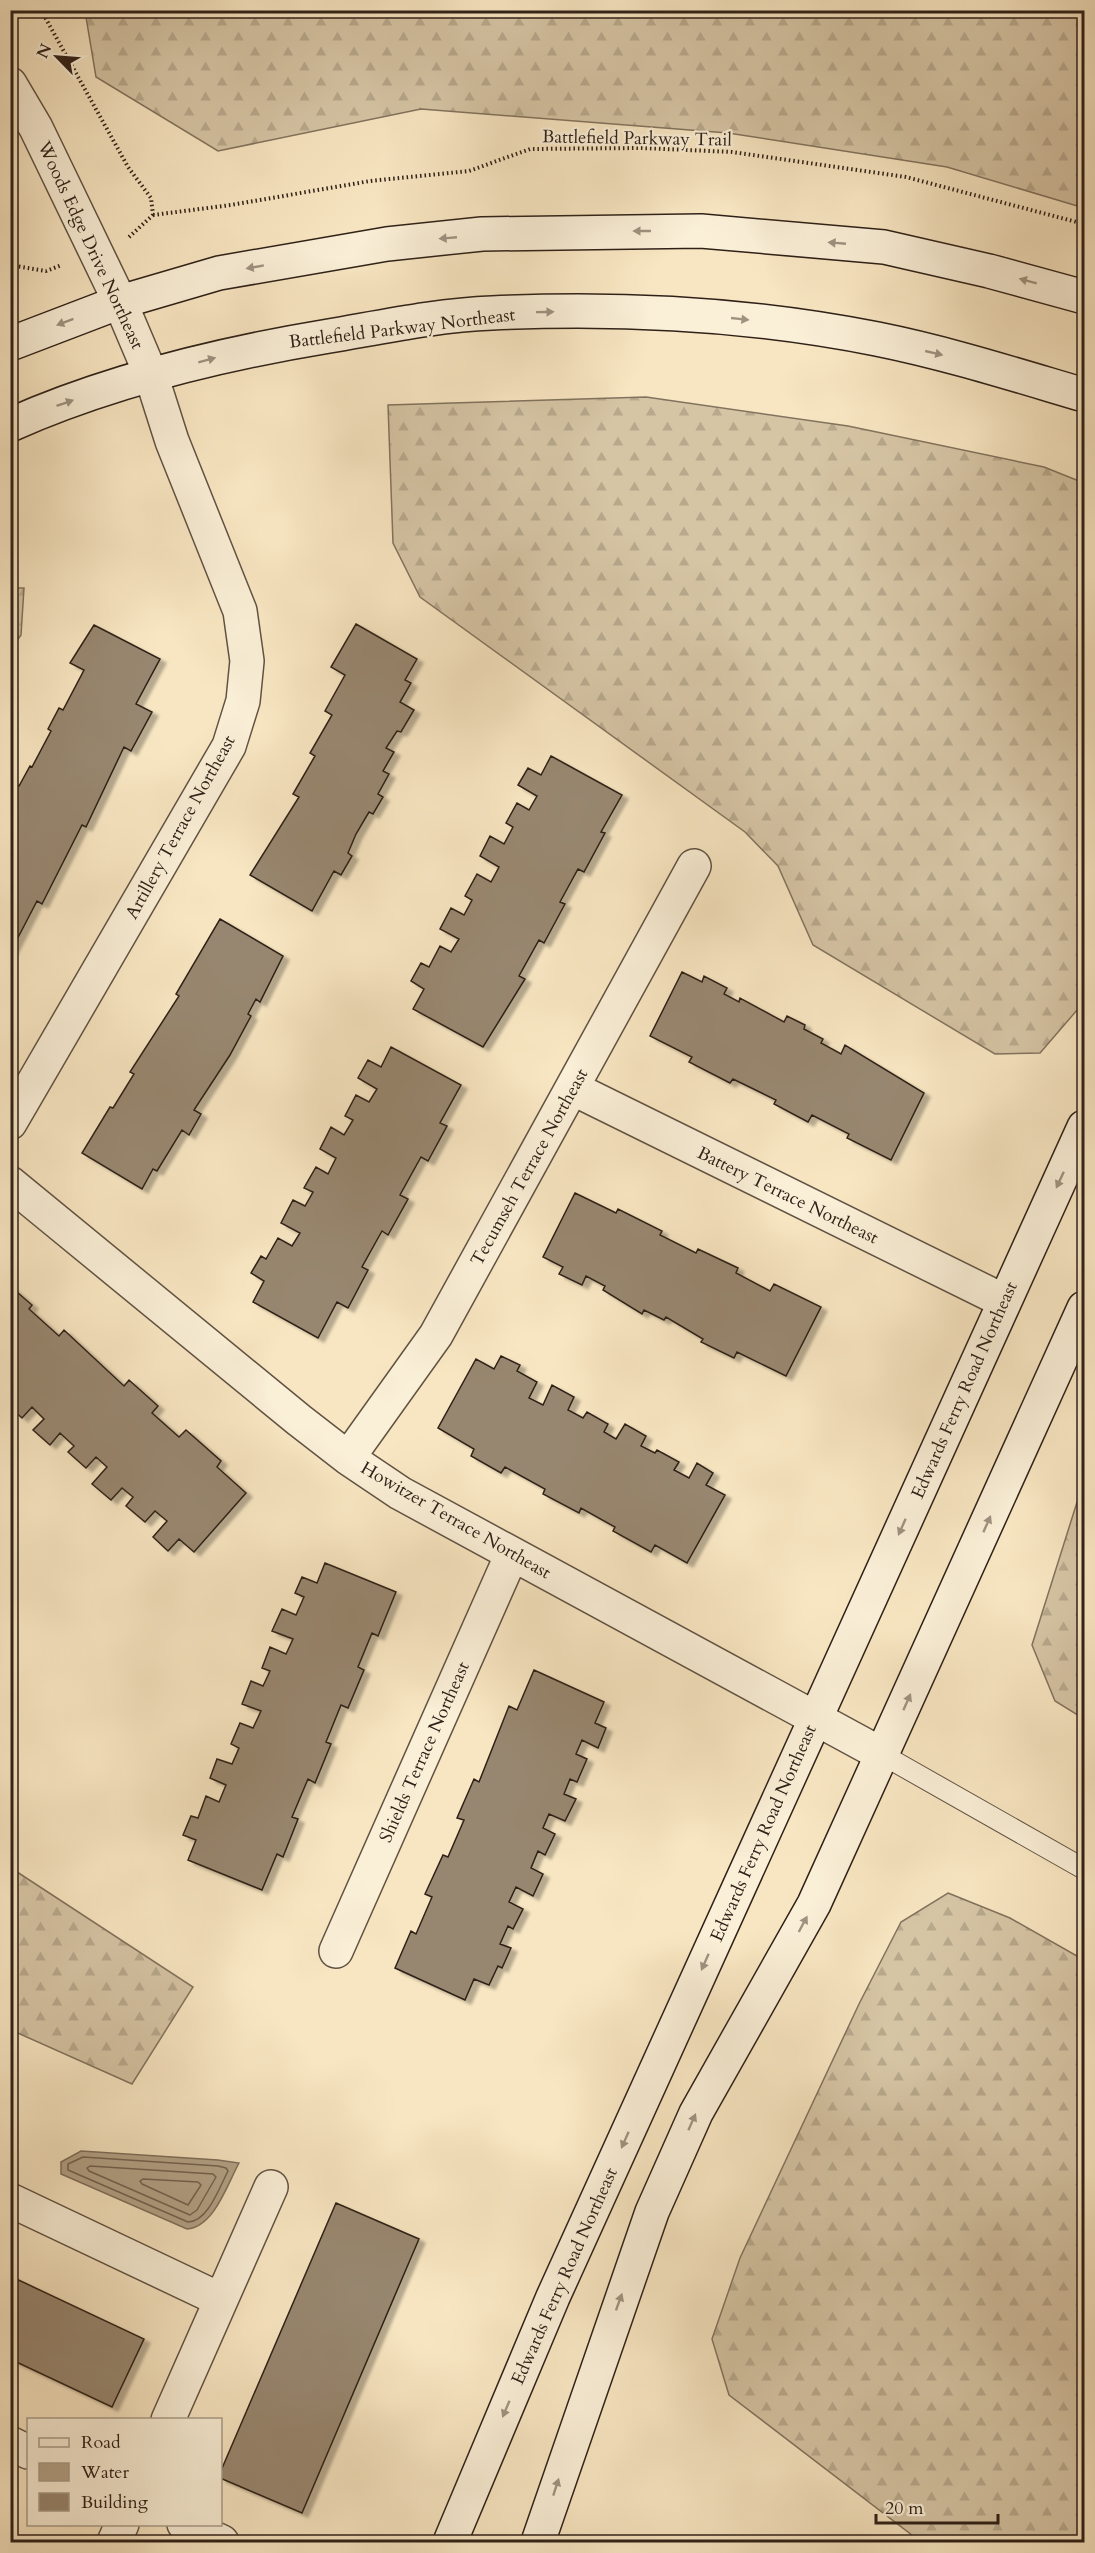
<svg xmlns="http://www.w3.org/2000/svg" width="1095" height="2553" viewBox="0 0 1095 2553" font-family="Cardo,serif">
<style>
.forest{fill:url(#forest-firs);stroke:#82735e;stroke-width:1.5}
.water{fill:#b4a388;stroke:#7f6f5b;stroke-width:1.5}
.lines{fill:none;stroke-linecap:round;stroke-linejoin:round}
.shore{stroke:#726250;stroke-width:1.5}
.building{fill:#988770;stroke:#2f2118;stroke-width:1.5;filter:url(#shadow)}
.lane-casing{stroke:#615242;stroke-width:22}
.street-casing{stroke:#615242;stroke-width:36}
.secondary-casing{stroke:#2f2118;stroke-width:36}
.path{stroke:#2f2118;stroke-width:4;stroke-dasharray:1.5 3;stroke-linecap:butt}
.lane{stroke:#faefd7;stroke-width:20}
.street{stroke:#faefd7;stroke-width:33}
.secondary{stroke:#faefd7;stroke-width:33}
.oneway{fill:#9f9281}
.labels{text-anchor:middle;stroke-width:4.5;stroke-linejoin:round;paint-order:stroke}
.street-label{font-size:18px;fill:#2f2118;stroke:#faefd7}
</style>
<defs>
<pattern id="forest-firs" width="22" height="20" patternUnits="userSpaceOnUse" patternTransform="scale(1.5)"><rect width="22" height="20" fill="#d6c5a5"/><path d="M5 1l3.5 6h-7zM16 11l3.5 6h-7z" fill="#b8a98d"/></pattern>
<filter id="shadow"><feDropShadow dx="6" dy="4" stdDeviation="1.5" flood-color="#0004"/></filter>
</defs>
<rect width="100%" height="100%" fill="#f8e6c2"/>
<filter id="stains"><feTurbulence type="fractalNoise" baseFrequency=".00333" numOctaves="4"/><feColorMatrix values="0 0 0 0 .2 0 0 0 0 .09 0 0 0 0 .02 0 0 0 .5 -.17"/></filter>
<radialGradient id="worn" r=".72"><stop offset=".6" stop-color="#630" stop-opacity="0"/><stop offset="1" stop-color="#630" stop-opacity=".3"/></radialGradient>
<path class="forest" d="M 85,11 L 1084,11 L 1084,208 L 947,167 L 728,133 L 421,109 L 218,151 L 96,77 Z
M 646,397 L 848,426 L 1044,467 L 1084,483 L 1084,1002 L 1040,1053 L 995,1054 L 813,945 L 778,866 L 745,832 L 420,597 L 393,543 L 388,405 Z
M 11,588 L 24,588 L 21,635 L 11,649 Z
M 1084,1480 L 1084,1719 L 1055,1701 L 1032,1645 Z
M 11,1868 L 193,1987 L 132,2084 L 11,2030 Z
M 948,1893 L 1010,1918 L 1084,1960 L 1084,2542 L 921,2542 L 729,2395 L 712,2339 L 740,2258 L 859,2004 L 901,1922 Z"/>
<path class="water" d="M 81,2151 L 218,2160 L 239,2163 C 227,2185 214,2227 187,2229 L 61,2174 L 61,2162 Z"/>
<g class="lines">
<path class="shore" d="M 83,2157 L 218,2166 L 226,2168 L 228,2171 C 220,2186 208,2222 188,2222 L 68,2170 L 68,2164 Z
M 90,2166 L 213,2174 L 216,2177 L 197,2210 L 190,2215 L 89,2171 L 87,2168 Z
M 143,2179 L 198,2182 L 201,2185 L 188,2205 L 142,2184 L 140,2181 Z"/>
</g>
<path class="building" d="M 356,624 L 417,659 L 405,680 L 411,683 L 400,702 L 414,710 L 401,732 L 397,731 L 386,748 L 394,752 L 383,771 L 389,774 L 378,794 L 383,797 L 373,814 L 369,812 L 356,834 L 348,853 L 352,856 L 341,875 L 334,871 L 312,911 L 250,875 L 299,797 L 293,794 L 315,756 L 310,753 L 332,715 L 325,711 L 345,675 L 331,667 Z
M 94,625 L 160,659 L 136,704 L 152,712 L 131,751 L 124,747 L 86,827 L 82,825 L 42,904 L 37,901 L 10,953 L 10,789 L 13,783 L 19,786 L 30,766 L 32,767 L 51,731 L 48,729 L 59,708 L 63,710 L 84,670 L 70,663 Z
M 551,756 L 622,795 L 601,832 L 605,833 L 584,872 L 578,869 L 560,902 L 565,904 L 544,943 L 539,940 L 519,976 L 525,979 L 483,1047 L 413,1009 L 424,989 L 411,981 L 421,963 L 429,967 L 440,946 L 451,952 L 459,939 L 440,929 L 451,908 L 464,915 L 472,900 L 465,896 L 477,874 L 491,882 L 499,867 L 480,856 L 490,836 L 504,844 L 513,827 L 506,823 L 517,803 L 529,810 L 537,796 L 518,785 L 528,768 L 541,775 Z
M 220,919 L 283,956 L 260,1002 L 256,999 L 248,1014 L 251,1016 L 230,1055 L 194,1110 L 201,1114 L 189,1135 L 182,1130 L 157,1171 L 153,1169 L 142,1189 L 82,1153 L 110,1107 L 113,1108 L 134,1074 L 130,1072 L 179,996 L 176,994 Z
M 682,972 L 702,982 L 704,976 L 727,988 L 724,994 L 739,1002 L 740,998 L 784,1022 L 787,1016 L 805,1025 L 804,1029 L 823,1039 L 821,1043 L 841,1054 L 845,1045 L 924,1093 L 891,1160 L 847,1138 L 849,1134 L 812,1115 L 808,1122 L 774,1104 L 776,1100 L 733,1079 L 730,1083 L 689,1062 L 692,1057 L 650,1036 Z
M 391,1047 L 461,1085 L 440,1123 L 447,1126 L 428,1161 L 421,1157 L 400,1195 L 408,1199 L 388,1235 L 382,1231 L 362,1267 L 368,1270 L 348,1308 L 337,1302 L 318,1338 L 253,1302 L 264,1281 L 251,1273 L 261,1256 L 266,1259 L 278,1238 L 292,1246 L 300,1233 L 281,1223 L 293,1200 L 305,1206 L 313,1192 L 304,1188 L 316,1167 L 328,1174 L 336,1158 L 320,1149 L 331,1127 L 344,1135 L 353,1120 L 345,1116 L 356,1095 L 369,1102 L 377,1089 L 358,1078 L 368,1060 L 381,1067 Z
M 575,1193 L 616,1213 L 618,1209 L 662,1231 L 660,1235 L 696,1253 L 698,1249 L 738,1268 L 736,1273 L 770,1291 L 774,1284 L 821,1307 L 786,1376 L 737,1352 L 734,1358 L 701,1342 L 703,1339 L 666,1317 L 664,1320 L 644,1310 L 642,1314 L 603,1290 L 605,1286 L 586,1276 L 582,1285 L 559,1274 L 563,1267 L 543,1257 Z
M 10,1286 L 32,1305 L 29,1309 L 59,1336 L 64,1330 L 124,1386 L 129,1380 L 158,1406 L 152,1413 L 179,1437 L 186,1430 L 221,1461 L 217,1467 L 246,1493 L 194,1552 L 179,1539 L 168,1551 L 153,1537 L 167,1521 L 155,1511 L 145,1522 L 126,1506 L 133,1497 L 122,1488 L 111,1500 L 92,1484 L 107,1467 L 96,1457 L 86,1468 L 68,1452 L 74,1446 L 60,1433 L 50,1445 L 33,1430 L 44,1419 L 32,1407 L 22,1418 L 10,1407 Z
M 501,1356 L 520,1365 L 517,1371 L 537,1382 L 529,1398 L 543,1405 L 552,1385 L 574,1397 L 568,1410 L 583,1418 L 587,1412 L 608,1424 L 604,1432 L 616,1439 L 625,1424 L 646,1436 L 641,1446 L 655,1453 L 657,1450 L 679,1462 L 674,1470 L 689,1478 L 697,1463 L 713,1473 L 706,1485 L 725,1495 L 687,1563 L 655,1545 L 651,1552 L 613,1531 L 615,1527 L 581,1508 L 579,1513 L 543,1494 L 545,1489 L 505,1467 L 501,1473 L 471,1456 L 474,1449 L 438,1428 L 476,1359 L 494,1369 Z
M 325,1563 L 396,1592 L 378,1636 L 372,1633 L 358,1667 L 364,1670 L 348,1708 L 341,1705 L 326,1742 L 331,1744 L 315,1783 L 308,1779 L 292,1817 L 298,1819 L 283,1857 L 277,1854 L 262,1890 L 188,1860 L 196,1840 L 183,1835 L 191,1816 L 198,1818 L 206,1796 L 219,1802 L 226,1785 L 210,1778 L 217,1759 L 232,1764 L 239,1748 L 231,1744 L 240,1723 L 253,1728 L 261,1711 L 242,1704 L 251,1681 L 263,1686 L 270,1671 L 262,1668 L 270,1647 L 286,1654 L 293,1639 L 272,1631 L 282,1609 L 296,1615 L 304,1597 L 295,1593 L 302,1577 L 317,1583 Z
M 534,1670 L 604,1702 L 595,1723 L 606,1728 L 598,1748 L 582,1740 L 576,1754 L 587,1759 L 577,1782 L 570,1779 L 564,1794 L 576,1799 L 565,1821 L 549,1814 L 543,1828 L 555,1834 L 545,1855 L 538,1851 L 531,1868 L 543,1874 L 533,1896 L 516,1887 L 509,1902 L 523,1909 L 513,1929 L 508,1926 L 500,1944 L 511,1948 L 502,1968 L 498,1966 L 489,1985 L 474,1979 L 465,2000 L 395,1968 L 411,1931 L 416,1934 L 432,1897 L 425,1894 L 443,1855 L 448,1857 L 464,1820 L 457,1818 L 474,1779 L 479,1782 L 509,1706 L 517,1710 Z
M 336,2203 L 419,2239 L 302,2513 L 220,2478 L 220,2473 Z
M 10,2276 L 144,2339 L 112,2407 L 10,2359 Z"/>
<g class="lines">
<defs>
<path id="lane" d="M 883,1755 L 1084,1869"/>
<path id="street" d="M 10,84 L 36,128 L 120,302 L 151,375 L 172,441 L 240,611 L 247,661 L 243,701 L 229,746 L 10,1123
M 572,1088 L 1004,1301
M 10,1183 L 299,1420 L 348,1458 L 400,1493 L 883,1755
M 348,1458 L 436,1335 L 694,866
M 336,1951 L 512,1554
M 10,2200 L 221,2300
M 168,2420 L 271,2187
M 10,2443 L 28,2452
M 184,2524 L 222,2542
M 114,2542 L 122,2524"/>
<path id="secondary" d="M 10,344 L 120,302 L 219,273 L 387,244 L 482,234 L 701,231 L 884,247 L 989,271 L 1084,297
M 10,425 C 111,380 220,354 329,336 C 382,327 438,315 492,313 C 621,307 751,314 877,339 C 947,353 1016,375 1084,395
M 450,2542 L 553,2297 L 1084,1127
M 538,2542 L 652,2212 L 696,2113 L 814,1904 L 1084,1308"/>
</defs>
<use href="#lane" class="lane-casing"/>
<use href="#street" class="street-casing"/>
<use href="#secondary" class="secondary-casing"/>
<path class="path" d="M 41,10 L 128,167 L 151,198 L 153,215
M 153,215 L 231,205 L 370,181 L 469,171 L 530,149 L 642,148 L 732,152 L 906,177 L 1084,224
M 129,237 L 153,215
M 10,265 L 46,271 L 62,265"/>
<use href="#lane" class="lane"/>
<use href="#street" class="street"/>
<use href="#secondary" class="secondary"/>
</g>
<defs><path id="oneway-solid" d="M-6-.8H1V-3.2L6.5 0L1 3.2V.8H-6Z" transform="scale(1.5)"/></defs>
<g class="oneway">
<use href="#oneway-solid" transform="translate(642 231) rotate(180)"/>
<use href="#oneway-solid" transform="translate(448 238) rotate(175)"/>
<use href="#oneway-solid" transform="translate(837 243) rotate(-175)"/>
<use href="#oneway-solid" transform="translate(255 267) rotate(170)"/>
<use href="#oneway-solid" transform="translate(1028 281) rotate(-165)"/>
<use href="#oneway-solid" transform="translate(545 312) rotate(-1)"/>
<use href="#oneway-solid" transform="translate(740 319) rotate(6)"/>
<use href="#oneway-solid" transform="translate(65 322) rotate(159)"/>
<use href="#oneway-solid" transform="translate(934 353) rotate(13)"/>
<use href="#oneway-solid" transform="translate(207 360) rotate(-15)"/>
<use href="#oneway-solid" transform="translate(65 403) rotate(-19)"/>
<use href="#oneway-solid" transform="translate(1060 1180) rotate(115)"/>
<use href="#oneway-solid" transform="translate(987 1524) rotate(-66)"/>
<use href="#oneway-solid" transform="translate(902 1527) rotate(114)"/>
<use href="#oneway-solid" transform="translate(907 1702) rotate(-66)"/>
<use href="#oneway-solid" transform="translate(803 1924) rotate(-62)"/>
<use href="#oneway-solid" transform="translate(705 1962) rotate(114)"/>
<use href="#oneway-solid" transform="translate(692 2122) rotate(-66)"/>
<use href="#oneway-solid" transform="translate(625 2140) rotate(114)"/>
<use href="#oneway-solid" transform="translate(619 2302) rotate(-70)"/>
<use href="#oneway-solid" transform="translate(506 2409) rotate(113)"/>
<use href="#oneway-solid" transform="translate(556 2487) rotate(-72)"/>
</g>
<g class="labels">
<g class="street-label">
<text transform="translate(637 138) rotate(1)" y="6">Battlefield Parkway Trail</text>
<text transform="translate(91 245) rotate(65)" y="6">Woods Edge Drive Northeast</text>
<text transform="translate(402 328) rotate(-7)" y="6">Battlefield Parkway Northeast</text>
<text transform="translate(180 827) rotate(-61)" y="6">Artillery Terrace Northeast</text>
<text transform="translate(529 1167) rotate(-61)" y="6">Tecumseh Terrace Northeast</text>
<text transform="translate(788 1195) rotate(26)" y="6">Battery Terrace Northeast</text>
<text transform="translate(964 1390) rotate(-66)" y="6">Edwards Ferry Road Northeast</text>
<text transform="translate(456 1520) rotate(30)" y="6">Howitzer Terrace Northeast</text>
<text transform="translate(424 1752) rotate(-66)" y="6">Shields Terrace Northeast</text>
<text transform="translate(763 1833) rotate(-66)" y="6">Edwards Ferry Road Northeast</text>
<text transform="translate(564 2276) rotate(-66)" y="6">Edwards Ferry Road Northeast</text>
</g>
</g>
<rect width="1095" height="2553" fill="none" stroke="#f8e6c2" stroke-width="36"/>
<rect x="12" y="12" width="1071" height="2529" fill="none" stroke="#2f2118" stroke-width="3"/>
<rect x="18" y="18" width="1059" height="2517" fill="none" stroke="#2f2118" stroke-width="1.5"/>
<rect x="27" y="2418" width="195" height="108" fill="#faefd7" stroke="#a99d8b" stroke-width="1.5"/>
<rect x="39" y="2438" width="30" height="9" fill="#faefd7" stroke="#a99d8b" stroke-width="1.5"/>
<text x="81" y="2448" font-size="18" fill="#2f2118">Road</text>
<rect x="39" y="2463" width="30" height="18" fill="#b4a388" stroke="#a99d8b" stroke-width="1.5"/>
<text x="81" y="2478" font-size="18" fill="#2f2118">Water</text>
<rect x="39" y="2493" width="30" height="18" fill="#988770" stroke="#a99d8b" stroke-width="1.5"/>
<text x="81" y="2508" font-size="18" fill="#2f2118">Building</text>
<g transform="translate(57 57) rotate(295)" stroke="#faefd7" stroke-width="4.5" paint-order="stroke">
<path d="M0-4.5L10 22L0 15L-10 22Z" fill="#2f2118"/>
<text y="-9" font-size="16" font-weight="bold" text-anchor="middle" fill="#2f2118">N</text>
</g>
<path d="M876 2514v9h122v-9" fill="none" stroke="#2f2118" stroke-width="3"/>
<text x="885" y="2514" font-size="18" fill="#2f2118" stroke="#faefd7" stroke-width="4.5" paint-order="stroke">20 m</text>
<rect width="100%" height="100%" filter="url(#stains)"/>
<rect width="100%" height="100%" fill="url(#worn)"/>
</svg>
